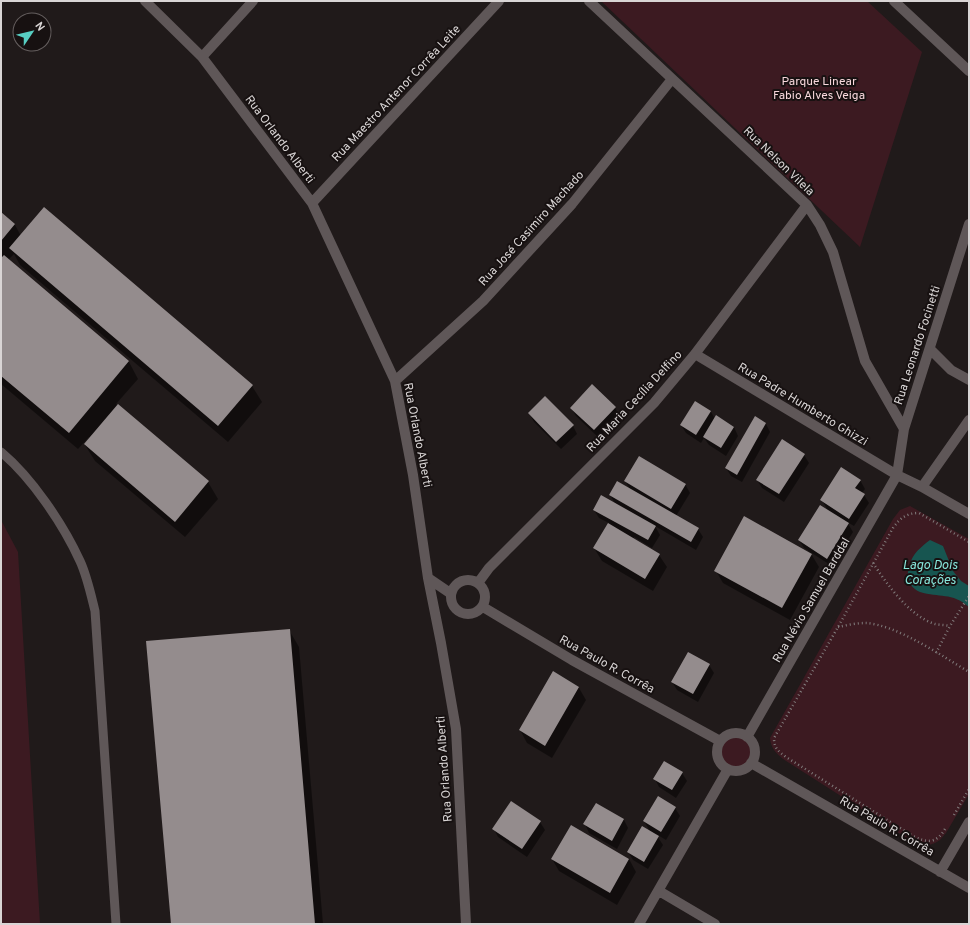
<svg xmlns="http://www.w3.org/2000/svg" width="970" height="925" viewBox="0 0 970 925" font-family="Overpass,sans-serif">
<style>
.green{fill:#3c1a21}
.water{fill:#175550}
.shadow{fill:#0007}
.building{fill:#948c8d}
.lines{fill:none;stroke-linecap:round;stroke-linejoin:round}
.path{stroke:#817c7c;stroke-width:2.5;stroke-dasharray:1 3;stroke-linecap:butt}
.service{stroke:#5f5758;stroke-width:9}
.minor{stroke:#5f5758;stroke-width:10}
.labels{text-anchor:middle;stroke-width:4;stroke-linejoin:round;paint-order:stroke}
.park-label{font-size:12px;fill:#f8d8dc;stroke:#171111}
.street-label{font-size:12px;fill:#d9d5d5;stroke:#171111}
.water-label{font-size:13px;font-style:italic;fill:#87e6db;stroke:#171111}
</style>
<rect width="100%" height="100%" fill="#201a1a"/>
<path class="green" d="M 601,1 L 867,1 L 922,52 L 860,247 Z
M 910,506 L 969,539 L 969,794 L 946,833 L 940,840 L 935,843 L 926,846 L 916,844 L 783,759 C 775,752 771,748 770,738 L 893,519 L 900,510 Z
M 1,520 L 18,552 L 40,924 L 1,924 Z
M720 752a16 16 0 1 1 32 0a16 16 0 1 1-32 0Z"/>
<path class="water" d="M 930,540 L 943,546 L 953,571 L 961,581 L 969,586 L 969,607 C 952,592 939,598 920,592 C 914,590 910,584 907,579 C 910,558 913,553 930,540 Z"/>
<path class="shadow" d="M 44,209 L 252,386 L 262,402 L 228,442 L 20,265 L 14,254 L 8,260 L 129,362 L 138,379 L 116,404 L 208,482 L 218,499 L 185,537 L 95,461 L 85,445 L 90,438 L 89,437 L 78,449 L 1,384 L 1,213 L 15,225 L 21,236 Z
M 695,402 L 711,412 L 715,419 L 734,427 L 738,436 L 726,456 L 709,445 L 704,438 L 701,443 L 686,433 L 681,425 Z
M 571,408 L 615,408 L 620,416 L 599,438 L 576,416 Z
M 529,413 L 573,426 L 577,434 L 561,449 L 534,422 Z
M 766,424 L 770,432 L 742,482 L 731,476 L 726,468 Z
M 804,455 L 809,463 L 784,502 L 762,488 L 757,480 Z
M 860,480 L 865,489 L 862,493 L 864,495 L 869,503 L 854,526 L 847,522 L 853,532 L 832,566 L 810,552 L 819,567 L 790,620 L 723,583 L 716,571 L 809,553 L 810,552 L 804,548 L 799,540 L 828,511 L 822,500 Z
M 625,481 L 685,484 L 690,493 L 676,516 L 698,529 L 703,537 L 696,550 L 655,526 L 660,535 L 652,548 L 634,537 L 633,539 L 659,555 L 667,567 L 653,591 L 602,561 L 594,548 L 609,523 L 599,518 L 594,510 L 616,505 L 610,495 L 630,489 Z
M 289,630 L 299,647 L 323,924 L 172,924 Z
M 709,665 L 714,673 L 698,702 L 677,690 L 672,682 Z
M 553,673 L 579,688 L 586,700 L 552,758 L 527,743 L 520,730 Z
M 682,773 L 687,781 L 676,798 L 659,787 L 655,779 Z
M 512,802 L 540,822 L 545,830 L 527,857 L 498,837 L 494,829 Z
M 596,804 L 624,820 L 628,828 L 617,849 L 589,833 L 585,824 Z
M 675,808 L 680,816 L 666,840 L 656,834 L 663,845 L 648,869 L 633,860 L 628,852 L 651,833 L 644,821 Z
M 552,859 L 629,859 L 636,872 L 617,905 L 559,871 Z"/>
<path class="building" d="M 44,207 L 253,385 L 218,426 L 9,248 Z
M 1,212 L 15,224 L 1,241 Z
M 4,255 L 129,361 L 69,433 L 1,376 L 1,258 Z
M 592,384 L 616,407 L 594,430 L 570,408 Z
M 545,396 L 574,425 L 556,442 L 528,413 Z
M 695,401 L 711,411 L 696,435 L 680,425 Z
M 118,404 L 209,481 L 175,522 L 84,444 Z
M 716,415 L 734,427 L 721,448 L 703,437 Z
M 755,416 L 766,423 L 737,475 L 725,468 Z
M 782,439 L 805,454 L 779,494 L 756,480 Z
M 639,456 L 686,484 L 671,509 L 624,481 Z
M 841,467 L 861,480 L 855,488 L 865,494 L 849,519 L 820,500 Z
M 617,481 L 699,528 L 691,542 L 609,495 Z
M 601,495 L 656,526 L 648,540 L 593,510 Z
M 820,505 L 849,523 L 827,559 L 798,540 Z
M 744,516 L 812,554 L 782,608 L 714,571 Z
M 608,523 L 660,554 L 645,579 L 593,548 Z
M 290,629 L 315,924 L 171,924 L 146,641 Z
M 688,652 L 710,664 L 693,694 L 671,682 Z
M 553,671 L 579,687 L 545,746 L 519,730 Z
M 664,761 L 683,772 L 672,790 L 653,779 Z
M 658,796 L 676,807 L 661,832 L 643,821 Z
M 511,801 L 541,821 L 522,849 L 492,829 Z
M 596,803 L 624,819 L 612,841 L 583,824 Z
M 571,825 L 629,859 L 610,893 L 551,859 Z
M 642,826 L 659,836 L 644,862 L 627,852 Z"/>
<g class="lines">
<path class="path" d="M 873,563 C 887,584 909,616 935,624 C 940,625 945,625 950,626
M 838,627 C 847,625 857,623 866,623 C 897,625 942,656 969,672
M 936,653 L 950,626 L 969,596
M 954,815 L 969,789
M 945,829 C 936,844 927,843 913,836 L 786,757 C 778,751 774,748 774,738 L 838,627 L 893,528 C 900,518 907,513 919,513 L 969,542"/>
<path class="service" d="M 1,452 C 32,478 63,524 80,561 C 87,576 91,595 95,611 L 116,924"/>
<path class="minor" d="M 145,1 L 202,57 L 312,203 L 395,381 L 413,475 L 428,578 L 441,643 L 456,729 L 466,924
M 589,1 L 807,205 L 820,225 L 833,252 L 865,361 L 904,429
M 894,1 L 969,71
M 202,57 L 253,1
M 312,203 L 499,1
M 930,349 L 951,370 L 969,380
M 695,354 L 897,475 L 922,487 L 969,514
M 395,381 L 483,301 L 572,204 L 672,79
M 922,487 L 969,420
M 428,578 L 450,593
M451 597a17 17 0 1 1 34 0a17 17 0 1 1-34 0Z
M 478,583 L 489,568 L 654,403 L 695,354 L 807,205
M 483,607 L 572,660 L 720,741
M717 752a19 19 0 1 1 38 0a19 19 0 1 1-38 0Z
M 747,737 L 897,475 L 904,429 L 969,224
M 751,763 L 969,888
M 940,872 L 969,822
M 659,891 L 715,924
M 639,924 L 728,769"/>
</g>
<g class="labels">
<g class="park-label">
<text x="819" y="85">Parque Linear<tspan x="819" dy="14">Fabio Alves Veiga</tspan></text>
</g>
<g class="street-label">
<text transform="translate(396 93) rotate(-47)" y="4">Rua Maestro Antenor Corrêa Leite</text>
<text transform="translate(280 139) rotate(53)" y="4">Rua Orlando Alberti</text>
<text transform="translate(779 161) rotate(44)" y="4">Rua Nelson Vilela</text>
<text transform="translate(531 228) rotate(-48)" y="4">Rua José Casimiro Machado</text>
<text transform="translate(917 345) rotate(-72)" y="4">Rua Leonardo Focinetti</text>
<text transform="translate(634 401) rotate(-47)" y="4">Rua Maria Cecília Delfino</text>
<text transform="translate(803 404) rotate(31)" y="4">Rua Padre Humberto Ghizzi</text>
<text transform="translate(418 435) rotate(79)" y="4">Rua Orlando Alberti</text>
<text transform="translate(811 600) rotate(-60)" y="4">Rua Névio Samuel Barddal</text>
<text transform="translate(607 664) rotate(29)" y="4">Rua Paulo R. Corrêa</text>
<text transform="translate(444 769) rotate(-94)" y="4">Rua Orlando Alberti</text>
<text transform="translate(887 826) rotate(30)" y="4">Rua Paulo R. Corrêa</text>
</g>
<g class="water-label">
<text x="930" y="569">Lago Dois<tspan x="930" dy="15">Corações</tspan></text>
</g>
</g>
<rect width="970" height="925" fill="none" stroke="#d9d5d5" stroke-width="4"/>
<g transform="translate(32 32) rotate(55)"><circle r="19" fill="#171111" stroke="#655f5f"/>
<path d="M0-3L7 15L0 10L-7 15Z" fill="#57cec2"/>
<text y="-6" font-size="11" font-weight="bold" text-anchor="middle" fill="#d9d5d5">N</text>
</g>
</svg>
